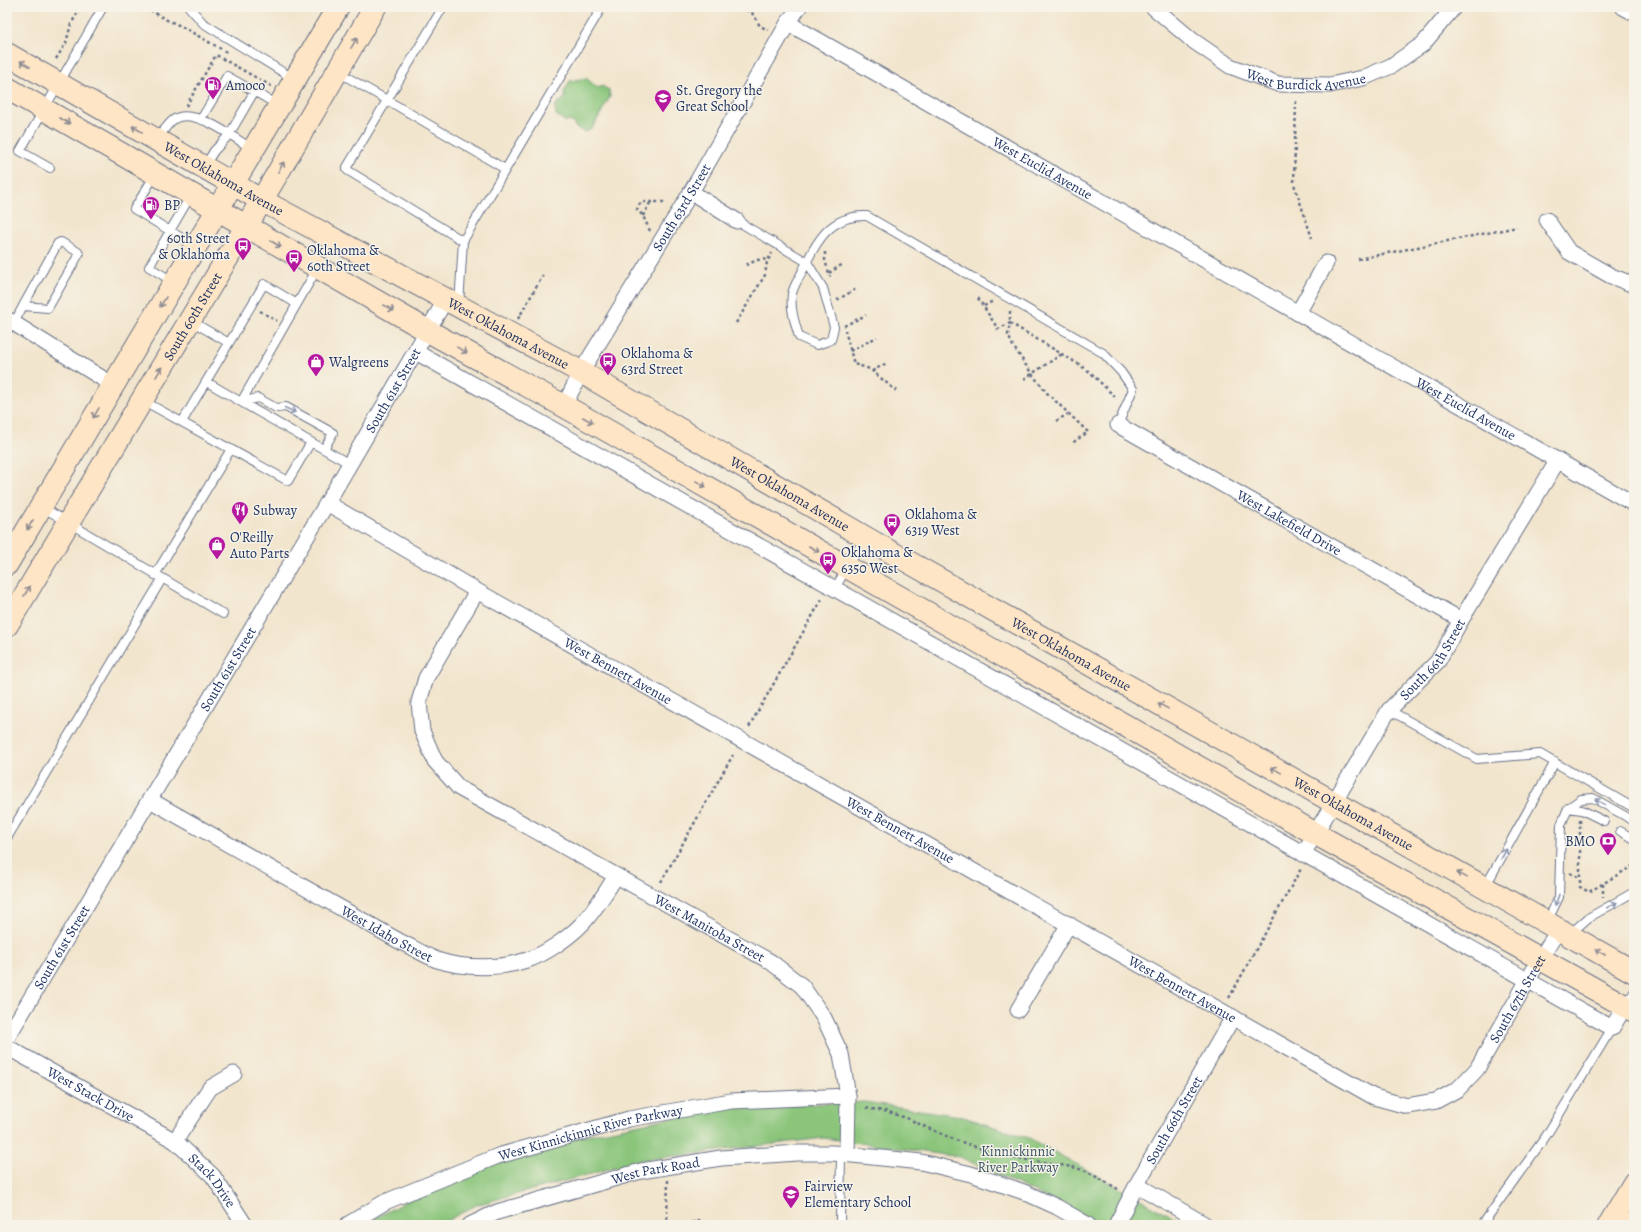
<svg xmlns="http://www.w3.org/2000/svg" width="1641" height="1232" viewBox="0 0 1641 1232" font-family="Alegreya,serif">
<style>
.green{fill:#8ac57a;stroke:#527a6c}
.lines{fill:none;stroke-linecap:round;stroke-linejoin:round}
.lane-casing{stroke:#666f85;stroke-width:10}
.street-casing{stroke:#666f85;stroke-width:17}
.secondary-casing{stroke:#666f85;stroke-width:24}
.path{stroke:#666f85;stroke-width:2.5;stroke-dasharray:3 3;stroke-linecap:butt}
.lane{stroke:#fff;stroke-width:8}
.street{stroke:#fff;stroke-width:15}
.secondary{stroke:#fee5c5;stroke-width:22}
.oneway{stroke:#8c8a92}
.oneway2{stroke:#8d97ae}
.labels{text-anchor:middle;stroke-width:3;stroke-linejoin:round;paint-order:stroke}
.street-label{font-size:14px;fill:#1b2f5e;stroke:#f7f3e8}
.poi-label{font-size:14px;fill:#1b2f5e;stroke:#f7f3e8;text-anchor:start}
.park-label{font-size:14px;fill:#375465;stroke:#f7f3e8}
</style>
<rect width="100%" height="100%" fill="#f7f3e8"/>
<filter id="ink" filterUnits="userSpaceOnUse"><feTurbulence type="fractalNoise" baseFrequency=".025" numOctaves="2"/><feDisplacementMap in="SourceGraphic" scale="8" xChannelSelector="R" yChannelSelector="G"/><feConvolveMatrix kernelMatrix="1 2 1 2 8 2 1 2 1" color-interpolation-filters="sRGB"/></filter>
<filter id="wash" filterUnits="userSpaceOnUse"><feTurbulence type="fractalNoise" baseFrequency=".012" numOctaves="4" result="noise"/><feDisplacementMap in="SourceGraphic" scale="16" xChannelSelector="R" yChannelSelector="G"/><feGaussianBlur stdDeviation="0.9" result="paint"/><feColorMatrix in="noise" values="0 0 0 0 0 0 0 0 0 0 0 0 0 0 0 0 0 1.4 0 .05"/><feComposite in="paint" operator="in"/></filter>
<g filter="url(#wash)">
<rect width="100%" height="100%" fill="#f2e5cd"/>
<path class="green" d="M 586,78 L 598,88 L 602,86 L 609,90 L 610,97 L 593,127 L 589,131 L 584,132 L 575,127 L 574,123 L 569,121 L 566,122 L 556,115 L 555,107 L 558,102 L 562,101 L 565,97 L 564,92 L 570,81 Z
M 865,1102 L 960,1116 L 1029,1138 L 1187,1225 L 1104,1225 L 960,1157 L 824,1138 L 642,1160 L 476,1205 L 439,1225 L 363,1225 L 432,1187 L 549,1143 L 717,1108 Z"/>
</g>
<g filter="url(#ink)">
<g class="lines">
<defs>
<path id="lane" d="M 189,7 L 203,23 L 294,79
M 443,7 L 347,167 L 347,170 L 463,241
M 338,72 L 387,100 L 505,169
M 201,119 L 227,76 L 278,105
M 157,139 C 162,133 167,125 173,120 C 192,105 235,138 252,149
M 204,167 L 214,151 L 229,135 L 254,92
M 50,168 L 20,151 L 103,7
M 155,175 L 134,209 L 195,246
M 737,221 L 807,262 L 823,288 L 834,327 L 831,340 L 817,345 L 799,337 C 795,323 790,309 792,294 C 793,287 799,278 802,272 C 816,241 830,215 867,216 L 1103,353 L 1121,372 L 1133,389 L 1118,425
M 174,282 L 149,267 L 191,195
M 297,304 L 241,402 L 311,442
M 459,305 L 463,241 L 602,7
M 14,323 L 23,306 L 48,308 L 79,254 L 78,252 L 61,242 L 58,243 L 23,306
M 229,343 L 264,284 L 297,304 L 317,269
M 207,382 L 241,402 L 258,398 L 276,408 L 286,407 L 333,433 L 324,449
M 142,400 L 288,481 L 311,442 L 350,464
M 182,422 L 229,343 L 191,321
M 42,507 L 223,614
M 155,575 L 231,449
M 835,588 L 865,538
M 1389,710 L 1477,759 L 1540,754 L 1634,808
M 1568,808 L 1582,810 L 1604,821
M 1620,831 L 1634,839
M 7,838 L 162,579
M 1485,887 L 1555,762
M 1547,922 L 1559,897 L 1561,825 L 1568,808 L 1581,799 L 1593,798 L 1634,821
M 1570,934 L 1588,918 L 1634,892
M 1626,1005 L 1634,992
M 840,1225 L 841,1153
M 1482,1225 L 1546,1136 L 1612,1028"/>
<g id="street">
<path id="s1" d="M 1153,7 L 1192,40 L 1230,66 L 1278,84 L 1330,85 L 1363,78 L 1391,66 L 1423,44 L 1454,7"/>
<path d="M 1623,7 L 1634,13"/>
<path id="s2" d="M 788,23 L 1634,504"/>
<path d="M 691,192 L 737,221"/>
<path d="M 1547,220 L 1569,252 L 1611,276 L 1634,285"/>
<path d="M 1298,313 L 1326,263"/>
<path d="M 7,319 L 113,385"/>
<path d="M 416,352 L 1612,1028 L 1625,1006"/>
<path id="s3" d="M 564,406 L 581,372 L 691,192 L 788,23 L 799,7"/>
<path id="s4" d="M 1118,425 L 1461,620"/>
<path id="s5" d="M 327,503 L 477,591 L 1374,1097 L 1407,1106 L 1436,1101 L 1458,1089 L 1477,1069 L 1540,959 L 1559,929"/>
<path id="s6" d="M 477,591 L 426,678 L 419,702 L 422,731 L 435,761 L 459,788 L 771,962 L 802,986 L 824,1018 L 841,1054 L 848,1096 L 847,1154"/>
<path id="s7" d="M 150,800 L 399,941 C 412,947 424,955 437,960 C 464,969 501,969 527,960 C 544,955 568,938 581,925 C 595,910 605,894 616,876"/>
<path id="s8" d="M 1303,854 L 1389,710 L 1438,661 L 1461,620 L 1558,460"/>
<path d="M 1018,1010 L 1069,924"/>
<path id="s9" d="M 7,1038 L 327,503 L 446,299"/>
<path id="s10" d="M 7,1047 L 175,1141 L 213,1176 L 245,1225"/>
<path d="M 175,1141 L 210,1088 L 234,1074"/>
<path d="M 1137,1185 L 1206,1225"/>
<path id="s11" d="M 347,1225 L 385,1202 L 498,1156 L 629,1119 L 731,1101 L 848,1096"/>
<path id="s12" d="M 470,1225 L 497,1212 L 641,1171 L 721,1158 L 798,1153 L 833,1153 L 921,1162 L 971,1174 L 1024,1192 L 1057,1207 L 1088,1225"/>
<path id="s13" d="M 1116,1225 L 1142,1175 L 1233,1017"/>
</g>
<g id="secondary">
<path id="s14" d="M 7,54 L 261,200 L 581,372 L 875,543 L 1634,972"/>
<path d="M 7,88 L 428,331 L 564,406 L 1316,834 L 1634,1011"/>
<path d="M 7,564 L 338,7"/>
<path id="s15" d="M 7,625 L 246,227 L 375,7"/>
<path d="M 1609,1225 L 1634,1183"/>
<path d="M 1633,1225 L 1634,1223"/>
</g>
</defs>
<use href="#lane" class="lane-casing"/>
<use href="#street" class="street-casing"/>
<use href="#secondary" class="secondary-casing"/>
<path class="path" d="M 145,7 L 167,20 L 181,26 L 228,53
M 710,7 L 720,9 L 735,7
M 741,7 L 752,13 L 760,26 L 768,30
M 56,59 L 66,43 L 71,24 L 81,7
M 1296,101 L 1294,184 L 1312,238
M 186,106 L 216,55 L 271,86
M 643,216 L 650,203
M 650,231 L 643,216 L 637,209 L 641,202 L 667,202
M 825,252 L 825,260 L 830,277
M 1358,259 L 1517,227
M 746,265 L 757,260 L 768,259
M 829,273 L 843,264
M 978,298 L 998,329 L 1010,323 L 1008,335 L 1013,346 L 1032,374 L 1047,393 L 1088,432 L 1071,444
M 837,300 L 856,289
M 984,306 L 993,301
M 260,311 L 277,321
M 1010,311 L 1010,323 L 1080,365 L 1092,374 L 1115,397
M 518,319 L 543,275
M 736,323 L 765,275 L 767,262 L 772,253
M 844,326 L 866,315
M 845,330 L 854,364 L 870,369 L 895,390 L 899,387
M 850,351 L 877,337
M 872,371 L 887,363
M 1024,379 L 1062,354
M 1056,421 L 1068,414
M 749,727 L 822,599
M 1580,820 L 1580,887 L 1589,892 L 1634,865
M 1570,873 L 1580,878
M 661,882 L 733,755
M 1603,884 L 1603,898
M 1229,998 L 1302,867
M 866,1108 L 889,1112 L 906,1118 L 953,1139 L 1002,1156 L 1073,1167 L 1086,1171 L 1118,1189
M 668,1180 L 667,1215 L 668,1225
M 680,1225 L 698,1221 L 712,1225"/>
<use href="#lane" class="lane"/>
<use href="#street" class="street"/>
<use href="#secondary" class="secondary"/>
</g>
<defs><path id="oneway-shaft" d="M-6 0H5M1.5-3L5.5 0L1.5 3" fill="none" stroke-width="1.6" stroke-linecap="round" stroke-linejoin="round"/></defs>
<g class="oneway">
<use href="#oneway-shaft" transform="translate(354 43) rotate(-60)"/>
<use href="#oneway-shaft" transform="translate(25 64) rotate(-150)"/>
<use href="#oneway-shaft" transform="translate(65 121) rotate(30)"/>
<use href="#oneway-shaft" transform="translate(137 129) rotate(-150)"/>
<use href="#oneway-shaft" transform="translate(281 167) rotate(-60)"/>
<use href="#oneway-shaft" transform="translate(276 244) rotate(30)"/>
<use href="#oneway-shaft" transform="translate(163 302) rotate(121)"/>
<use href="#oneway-shaft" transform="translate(389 308) rotate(30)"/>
<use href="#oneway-shaft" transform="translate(462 350) rotate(29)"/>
<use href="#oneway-shaft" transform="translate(159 372) rotate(-59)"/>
<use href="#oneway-shaft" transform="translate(96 413) rotate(120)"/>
<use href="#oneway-shaft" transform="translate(588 420) rotate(30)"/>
<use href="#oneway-shaft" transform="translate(701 484) rotate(30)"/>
<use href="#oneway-shaft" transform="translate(30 525) rotate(121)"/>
<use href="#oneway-shaft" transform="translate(814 549) rotate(30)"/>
<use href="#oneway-shaft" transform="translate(27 591) rotate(-59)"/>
<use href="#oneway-shaft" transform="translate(1163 706) rotate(-151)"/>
<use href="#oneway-shaft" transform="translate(1276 770) rotate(-151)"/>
<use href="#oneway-shaft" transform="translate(1462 875) rotate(-151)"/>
<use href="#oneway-shaft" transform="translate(1600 952) rotate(-150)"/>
</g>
<g class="oneway2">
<use href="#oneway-shaft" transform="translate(290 410) rotate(24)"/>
<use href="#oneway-shaft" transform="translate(1600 802) rotate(-151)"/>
<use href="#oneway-shaft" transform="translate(1504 854) rotate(-61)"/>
<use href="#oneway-shaft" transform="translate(1557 900) rotate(110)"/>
<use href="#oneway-shaft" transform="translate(1612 905) rotate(-28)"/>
</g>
</g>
<defs>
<symbol id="fuel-pin" viewBox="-11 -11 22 30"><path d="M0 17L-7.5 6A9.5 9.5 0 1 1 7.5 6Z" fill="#b5179e" stroke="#f7f3e8"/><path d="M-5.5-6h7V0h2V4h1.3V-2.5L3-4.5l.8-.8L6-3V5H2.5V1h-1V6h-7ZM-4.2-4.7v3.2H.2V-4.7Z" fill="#fff"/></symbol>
<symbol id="school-pin" viewBox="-11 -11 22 30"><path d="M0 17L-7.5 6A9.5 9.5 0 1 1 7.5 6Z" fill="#b5179e" stroke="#f7f3e8"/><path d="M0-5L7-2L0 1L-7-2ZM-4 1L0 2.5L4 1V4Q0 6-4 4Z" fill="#fff"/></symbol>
<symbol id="bus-pin" viewBox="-11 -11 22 30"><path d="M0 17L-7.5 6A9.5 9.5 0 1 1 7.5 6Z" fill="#b5179e" stroke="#f7f3e8"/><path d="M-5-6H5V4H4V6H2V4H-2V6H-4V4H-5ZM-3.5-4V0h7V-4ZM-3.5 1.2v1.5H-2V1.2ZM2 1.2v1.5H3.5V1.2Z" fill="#fff"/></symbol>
<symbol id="shop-pin" viewBox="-11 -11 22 30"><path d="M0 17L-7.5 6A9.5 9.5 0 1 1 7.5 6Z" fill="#b5179e" stroke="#f7f3e8"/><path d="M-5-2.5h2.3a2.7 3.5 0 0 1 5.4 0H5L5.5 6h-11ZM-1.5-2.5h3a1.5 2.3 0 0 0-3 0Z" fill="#fff"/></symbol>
<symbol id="restaurant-pin" viewBox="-11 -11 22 30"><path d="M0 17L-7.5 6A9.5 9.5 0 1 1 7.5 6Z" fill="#b5179e" stroke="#f7f3e8"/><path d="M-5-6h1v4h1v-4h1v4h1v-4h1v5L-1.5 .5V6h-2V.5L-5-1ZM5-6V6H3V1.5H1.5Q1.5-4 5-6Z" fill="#fff"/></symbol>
<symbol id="bank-pin" viewBox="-11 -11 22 30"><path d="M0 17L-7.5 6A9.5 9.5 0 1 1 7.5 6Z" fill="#b5179e" stroke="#f7f3e8"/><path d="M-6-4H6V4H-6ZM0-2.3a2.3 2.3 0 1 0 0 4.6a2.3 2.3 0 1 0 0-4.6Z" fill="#fff"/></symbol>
</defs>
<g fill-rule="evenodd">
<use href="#fuel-pin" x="203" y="75" width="20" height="27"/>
<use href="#school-pin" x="653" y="88" width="20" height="27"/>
<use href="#fuel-pin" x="141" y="195" width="20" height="27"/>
<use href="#bus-pin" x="233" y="236" width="20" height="27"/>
<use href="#bus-pin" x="284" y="248" width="20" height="27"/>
<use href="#bus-pin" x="598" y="351" width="20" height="27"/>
<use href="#shop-pin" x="306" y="352" width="20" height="27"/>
<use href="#restaurant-pin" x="230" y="500" width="20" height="27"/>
<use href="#bus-pin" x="882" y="512" width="20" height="27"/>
<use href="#shop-pin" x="207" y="535" width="20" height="27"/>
<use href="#bus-pin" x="818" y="550" width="20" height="27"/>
<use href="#bank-pin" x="1598" y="831" width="20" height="27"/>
<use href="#school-pin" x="781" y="1184" width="20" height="27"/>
</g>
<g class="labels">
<g class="street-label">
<text dy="5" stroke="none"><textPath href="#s1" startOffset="176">West Burdick Avenue</textPath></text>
<text dy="5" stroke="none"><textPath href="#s2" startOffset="293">West Euclid Avenue</textPath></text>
<text dy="5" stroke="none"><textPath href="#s14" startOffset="250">West Oklahoma Avenue</textPath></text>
<text dy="5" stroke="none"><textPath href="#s3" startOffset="231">South 63rd Street</textPath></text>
<text dy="5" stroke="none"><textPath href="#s15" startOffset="360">South 60th Street</textPath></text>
<text dy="5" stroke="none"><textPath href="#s14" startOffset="574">West Oklahoma Avenue</textPath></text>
<text dy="5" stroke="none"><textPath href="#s9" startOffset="754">South 61st Street</textPath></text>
<text dy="5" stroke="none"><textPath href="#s2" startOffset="780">West Euclid Avenue</textPath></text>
<text dy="5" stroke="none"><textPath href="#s14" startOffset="898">West Oklahoma Avenue</textPath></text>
<text dy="5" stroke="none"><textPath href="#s4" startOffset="197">West Lakefield Drive</textPath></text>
<text dy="5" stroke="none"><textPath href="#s14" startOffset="1222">West Oklahoma Avenue</textPath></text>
<text dy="5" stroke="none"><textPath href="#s8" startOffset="235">South 66th Street</textPath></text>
<text dy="5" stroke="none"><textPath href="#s9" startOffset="430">South 61st Street</textPath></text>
<text dy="5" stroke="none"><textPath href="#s5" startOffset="336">West Bennett Avenue</textPath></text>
<text dy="5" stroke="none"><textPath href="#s14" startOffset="1546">West Oklahoma Avenue</textPath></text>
<text dy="5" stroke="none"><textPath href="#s5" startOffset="660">West Bennett Avenue</textPath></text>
<text dy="5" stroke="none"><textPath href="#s6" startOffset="511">West Manitoba Street</textPath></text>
<text dy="5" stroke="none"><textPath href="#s7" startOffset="272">West Idaho Street</textPath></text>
<text dy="5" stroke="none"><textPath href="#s9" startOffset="106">South 61st Street</textPath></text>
<text dy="5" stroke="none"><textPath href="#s5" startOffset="984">West Bennett Avenue</textPath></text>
<text dy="5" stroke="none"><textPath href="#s5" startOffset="1401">South 67th Street</textPath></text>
<text dy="5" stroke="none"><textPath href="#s10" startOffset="96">West Stack Drive</textPath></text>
<text dy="5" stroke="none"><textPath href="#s13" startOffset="120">South 66th Street</textPath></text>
<text dy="5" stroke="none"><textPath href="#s11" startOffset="262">West Kinnickinnic River Parkway</textPath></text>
<text dy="5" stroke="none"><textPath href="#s12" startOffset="194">West Park Road</textPath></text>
<text dy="5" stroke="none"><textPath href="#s10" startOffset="247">Stack Drive</textPath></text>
</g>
<g class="poi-label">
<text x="226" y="90">Amoco</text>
<text x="676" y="95">St. Gregory the<tspan x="676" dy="16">Great School</tspan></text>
<text x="164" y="210">BP</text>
<text x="230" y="243" text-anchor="end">60th Street<tspan x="230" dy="16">&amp; Oklahoma</tspan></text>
<text x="307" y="255">Oklahoma &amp;<tspan x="307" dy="16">60th Street</tspan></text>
<text x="621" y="358">Oklahoma &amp;<tspan x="621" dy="16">63rd Street</tspan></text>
<text x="329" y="367">Walgreens</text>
<text x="253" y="515">Subway</text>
<text x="905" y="519">Oklahoma &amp;<tspan x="905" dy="16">6319 West</tspan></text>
<text x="230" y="542">O'Reilly<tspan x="230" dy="16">Auto Parts</tspan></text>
<text x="841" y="557">Oklahoma &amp;<tspan x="841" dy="16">6350 West</tspan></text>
<text x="1595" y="846" text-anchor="end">BMO</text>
<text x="804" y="1191">Fairview<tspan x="804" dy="16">Elementary School</tspan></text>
</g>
<g class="park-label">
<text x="1018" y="1156">Kinnickinnic<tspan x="1018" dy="16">River Parkway</tspan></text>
</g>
</g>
<rect width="1641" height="1232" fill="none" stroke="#f7f3e8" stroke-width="24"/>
</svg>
